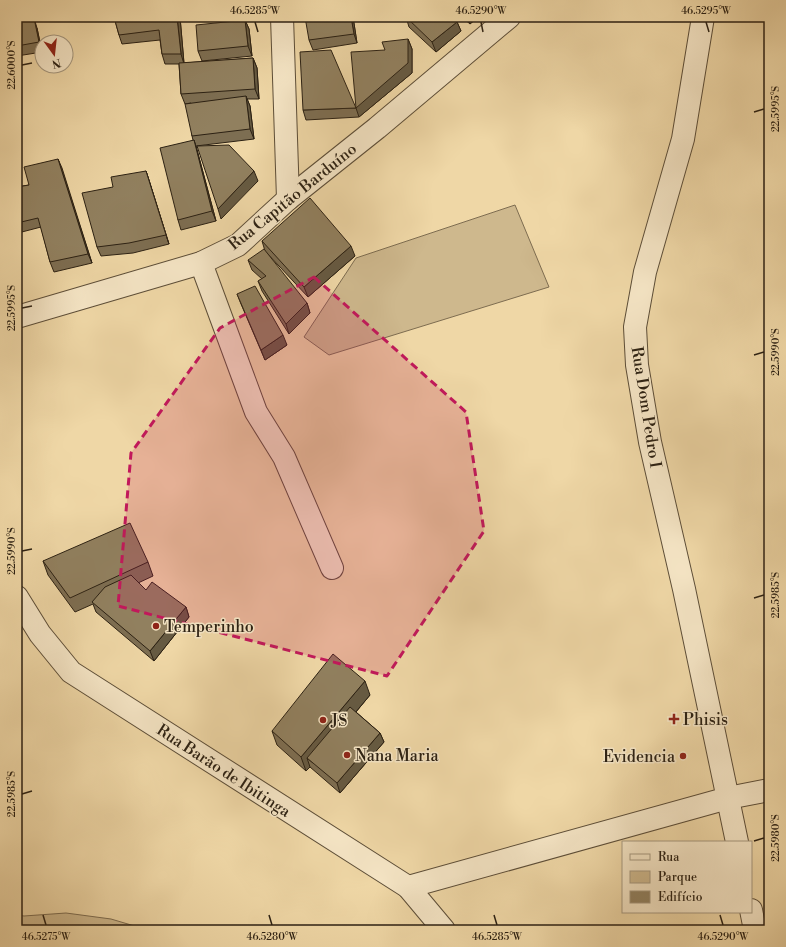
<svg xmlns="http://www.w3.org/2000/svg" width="786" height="947" viewBox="0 0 786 947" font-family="'Libre Bodoni',serif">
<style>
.green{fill:#ceb88d;stroke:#7d6c50}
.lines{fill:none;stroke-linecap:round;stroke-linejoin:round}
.minor-casing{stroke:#5d4e38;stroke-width:24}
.tertiary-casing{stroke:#5d4e38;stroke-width:24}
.minor{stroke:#f5e5c5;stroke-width:22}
.tertiary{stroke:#f5e5c5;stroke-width:22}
.wall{fill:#7d6e52;stroke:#2c2113}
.shaded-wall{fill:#665a42;stroke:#2c2113}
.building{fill:#91805f;stroke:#2c2113}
.marked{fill:#c2185b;fill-opacity:0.2;stroke:#c2185b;stroke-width:3;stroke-dasharray:8 5;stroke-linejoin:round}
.ticks{fill:none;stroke:#2c2113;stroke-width:1.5}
.poi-dot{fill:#8f2418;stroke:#f5e5c5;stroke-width:1.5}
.labels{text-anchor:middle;stroke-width:3;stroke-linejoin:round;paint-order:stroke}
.street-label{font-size:16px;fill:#2c2113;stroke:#f5e5c5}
.poi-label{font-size:16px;fill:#2c2113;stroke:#f5e5c5;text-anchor:start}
.neatline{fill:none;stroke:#2c2113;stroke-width:1.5}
.ticks-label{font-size:10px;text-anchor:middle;fill:#2c2113}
</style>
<rect width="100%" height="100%" fill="#efd7a6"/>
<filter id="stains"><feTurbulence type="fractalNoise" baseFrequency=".005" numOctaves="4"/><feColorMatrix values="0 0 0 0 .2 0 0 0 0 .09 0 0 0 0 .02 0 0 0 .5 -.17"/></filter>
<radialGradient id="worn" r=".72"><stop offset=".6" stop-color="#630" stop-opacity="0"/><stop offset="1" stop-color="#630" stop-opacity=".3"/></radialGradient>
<path class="green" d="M 515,205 L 549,287 L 329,355 L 304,337 L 356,258 Z
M 66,913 L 111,919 L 148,930 L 17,930 L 17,915 L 24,916 Z"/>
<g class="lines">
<defs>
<path id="minor" d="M 282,17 L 288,199
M 201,263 L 256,412 L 284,457 L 332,568
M 408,887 L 728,798 L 769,790"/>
<path id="tertiary" d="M 703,17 L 683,139 L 645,272 L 635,327 L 637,365 L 650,442 L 684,589 L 737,842
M 17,317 L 201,263 L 238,245 L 288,199 L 377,128 L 509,17
M 17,597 L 40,634 L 71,672 L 408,887 L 444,930
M 751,910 L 755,930"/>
</defs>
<use href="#minor" class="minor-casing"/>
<use href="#tertiary" class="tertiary-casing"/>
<use href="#minor" class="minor"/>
<use href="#tertiary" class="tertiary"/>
</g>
<path class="wall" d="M 114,17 L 180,17 L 184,63 L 253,58 L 257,68 L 259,99 L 247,99 L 250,106 L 254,139 L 196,146 L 216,221 L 181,230 L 178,220 L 193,140 L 192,136 L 191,103 L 185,104 L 181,94 L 179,64 L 165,64 L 162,54 L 160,40 L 122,44 L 119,35 Z
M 353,17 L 357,43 L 313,50 L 309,40 Z
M 406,17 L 457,22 L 461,31 L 436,52 L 409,27 Z
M 462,17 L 478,17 L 470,24 Z
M 245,20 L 249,29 L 252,56 L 202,61 L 198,51 Z
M 17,21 L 37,28 L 42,52 L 17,56 Z
M 408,39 L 412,49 L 412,73 L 359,117 L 306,120 L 303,110 L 356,108 Z
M 58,159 L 92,263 L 54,272 L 50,262 L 41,227 L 18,233 L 17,230 L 17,187 L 29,185 Z
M 146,171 L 169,244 L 133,253 L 101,256 L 97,247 L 113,187 Z
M 262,241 L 355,256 L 308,297 L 265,251 Z
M 248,260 L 307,303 L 310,313 L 289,334 L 262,291 L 258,281 L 262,279 L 252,270 Z
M 237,294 L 287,345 L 265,360 L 241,304 Z
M 17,396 L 19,403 L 17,403 Z
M 43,561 L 148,562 L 153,576 L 138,583 L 146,590 L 186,607 L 189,617 L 154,661 L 96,612 L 93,604 L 75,612 L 48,575 Z
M 370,695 L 356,712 L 380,733 L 384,742 L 340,793 L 310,767 L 306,771 L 277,745 L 272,731 Z"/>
<path class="shaded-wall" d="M 177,17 L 180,17 L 184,64 L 181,54 Z
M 351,17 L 353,17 L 357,43 L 354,34 Z
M 467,17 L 478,17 L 470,24 Z
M 34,18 L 37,28 L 42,52 L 39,42 Z
M 245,20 L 249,29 L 252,56 L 248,46 Z
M 457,22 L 461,31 L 436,52 L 432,42 Z
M 408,39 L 412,49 L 412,73 L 359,117 L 356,108 Z
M 253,58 L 257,68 L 259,99 L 255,89 Z
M 246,96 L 250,106 L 254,139 L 250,129 Z
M 194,140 L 197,150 L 216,221 L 212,211 Z
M 58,159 L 62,168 L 92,263 L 88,254 Z
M 146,171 L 149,180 L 169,244 L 166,235 Z
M 254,171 L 258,181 L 221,219 L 218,209 Z
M 351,246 L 355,256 L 308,297 L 304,287 Z
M 307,303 L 310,313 L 289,334 L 286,324 Z
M 283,335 L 287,345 L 265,360 L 261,350 Z
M 186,607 L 189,617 L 154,661 L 150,651 Z
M 365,681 L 370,695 L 313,763 L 307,758 L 310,767 L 306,771 L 301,757 Z
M 380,733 L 384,742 L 340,793 L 337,783 Z"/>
<path class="building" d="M 114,17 L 157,17 L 158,20 L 158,17 L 177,17 L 181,54 L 162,54 L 159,30 L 119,35 Z
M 305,17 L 351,17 L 354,34 L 309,40 Z
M 406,17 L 452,17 L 457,22 L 432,42 Z
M 34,18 L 39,42 L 17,46 L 17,21 Z
M 245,20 L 248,46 L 198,51 L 196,25 Z
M 408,39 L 408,63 L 356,108 L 351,52 L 385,50 L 382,42 Z
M 331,50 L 356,108 L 303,110 L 300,52 Z
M 253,58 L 255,89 L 181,94 L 179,63 Z
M 246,96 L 250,129 L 192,136 L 185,104 Z
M 194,140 L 212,211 L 178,220 L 160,148 Z
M 229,145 L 254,171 L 218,209 L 197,146 Z
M 58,159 L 88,254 L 50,262 L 38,218 L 17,223 L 17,187 L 29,185 L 24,167 Z
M 146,171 L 166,235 L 129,243 L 97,247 L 82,193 L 113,187 L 111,177 Z
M 310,198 L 351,246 L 304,287 L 262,241 Z
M 264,249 L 307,303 L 286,324 L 258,281 L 266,276 L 248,260 Z
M 255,286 L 283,335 L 261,350 L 237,294 Z
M 130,523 L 148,562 L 70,598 L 43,561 Z
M 131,575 L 146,590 L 152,582 L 186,607 L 150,651 L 92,602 L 105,587 Z
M 333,654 L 365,681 L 301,757 L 272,731 Z
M 350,707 L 380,733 L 337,783 L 307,758 Z"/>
<path class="marked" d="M 314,277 L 466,412 L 484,531 L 387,676 L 118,606 L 131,453 L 220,328 Z"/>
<path class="ticks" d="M 255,22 L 258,32M 481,22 L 483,32M 706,22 L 709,32M 22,65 L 32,63M 754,112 L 764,109M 22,308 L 32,306M 754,355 L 764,352M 22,551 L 32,549M 754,598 L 764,595M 22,794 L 32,791M 754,841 L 764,838M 43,915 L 46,925M 269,915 L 272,925M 494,915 L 497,925M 720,915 L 723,925"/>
<g class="poi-dot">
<circle cx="156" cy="626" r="4"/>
<path d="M672 713h4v4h4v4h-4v4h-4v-4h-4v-4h4z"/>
<circle cx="323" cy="720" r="4"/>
<circle cx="347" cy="755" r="4"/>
<circle cx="683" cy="756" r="4"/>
</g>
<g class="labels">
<g class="street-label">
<text transform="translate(292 196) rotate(-39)" y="6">Rua Capitão Barduíno</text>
<text transform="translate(647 407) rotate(81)" y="6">Rua Dom Pedro I</text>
<text transform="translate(224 770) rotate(33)" y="6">Rua Barão de Ibitinga</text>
</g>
<g class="poi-label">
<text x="164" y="632">Temperinho</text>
<text x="683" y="725">Phisis</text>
<text x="331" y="726">JS</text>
<text x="355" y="761">Nana Maria</text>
<text x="675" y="762" text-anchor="end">Evidencia</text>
</g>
</g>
<rect width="786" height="947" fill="none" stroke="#efd7a6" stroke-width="44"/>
<rect x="622" y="841" width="130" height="72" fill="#f5e5c5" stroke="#a5977e"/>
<rect x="630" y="854" width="20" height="6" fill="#f5e5c5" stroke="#a5977e"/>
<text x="658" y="861" font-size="12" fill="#2c2113">Rua</text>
<rect x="630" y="871" width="20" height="12" fill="#ceb88d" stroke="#a5977e"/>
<text x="658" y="881" font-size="12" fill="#2c2113">Parque</text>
<rect x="630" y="891" width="20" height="12" fill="#91805f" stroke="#a5977e"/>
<text x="658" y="901" font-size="12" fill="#2c2113">Edifício</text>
<g transform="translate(54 54) rotate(165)"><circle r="19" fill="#f5e5c5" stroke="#a5977e"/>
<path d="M0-3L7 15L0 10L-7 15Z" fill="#8f2418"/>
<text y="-6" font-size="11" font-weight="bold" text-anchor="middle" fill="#2c2113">N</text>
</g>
<rect x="22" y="22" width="742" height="903" class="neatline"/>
<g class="ticks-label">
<text x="255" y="14">46.5285°W</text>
<text x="481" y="14">46.5290°W</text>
<text x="706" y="14">46.5295°W</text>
<text transform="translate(11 65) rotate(-90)" y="4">22.6000°S</text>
<text transform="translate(775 109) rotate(-90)" y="4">22.5995°S</text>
<text transform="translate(11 308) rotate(-90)" y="4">22.5995°S</text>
<text transform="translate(775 352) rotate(-90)" y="4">22.5990°S</text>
<text transform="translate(11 551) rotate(-90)" y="4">22.5990°S</text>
<text transform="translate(775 595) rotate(-90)" y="4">22.5985°S</text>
<text transform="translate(11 794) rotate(-90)" y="4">22.5985°S</text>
<text transform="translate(775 838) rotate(-90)" y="4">22.5980°S</text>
<text x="46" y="940">46.5275°W</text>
<text x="272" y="940">46.5280°W</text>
<text x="497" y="940">46.5285°W</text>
<text x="723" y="940">46.5290°W</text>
</g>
<rect width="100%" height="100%" filter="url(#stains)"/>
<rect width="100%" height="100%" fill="url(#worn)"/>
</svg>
